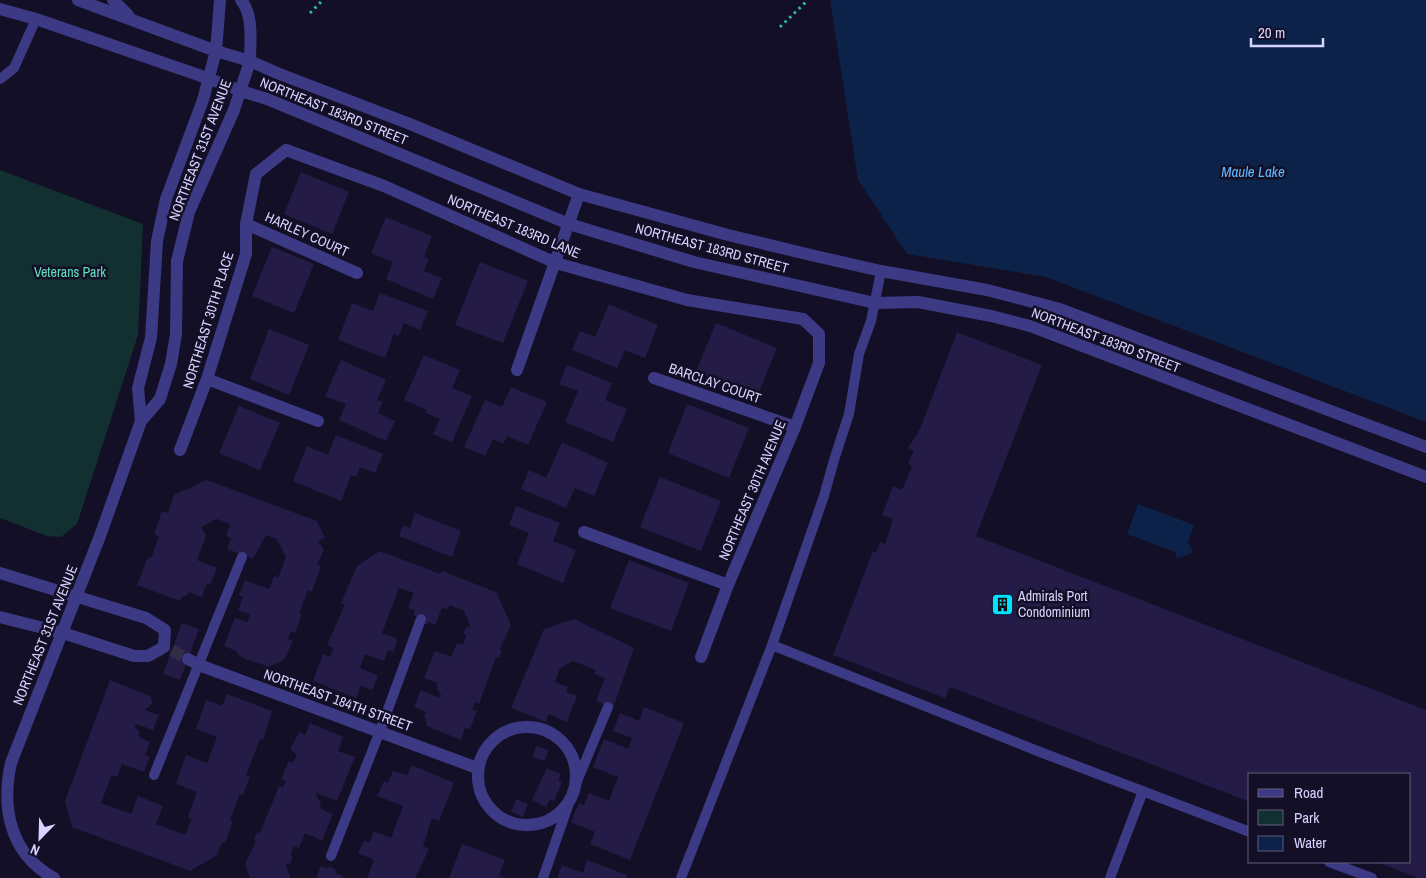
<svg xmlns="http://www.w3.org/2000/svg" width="1426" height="878" viewBox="0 0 1426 878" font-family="'Archivo Narrow',sans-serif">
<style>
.green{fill:#12302f}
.water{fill:#0c2248}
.building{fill:#241b47}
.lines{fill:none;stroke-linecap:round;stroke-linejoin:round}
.minor-tunnel{stroke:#312d47;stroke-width:12;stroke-dasharray:12 6;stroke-linecap:butt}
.path{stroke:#2fb8b0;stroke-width:3;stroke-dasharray:2.5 4;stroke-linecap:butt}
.service{stroke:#3d3a85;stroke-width:10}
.minor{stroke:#3d3a85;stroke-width:12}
.tertiary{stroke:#3d3a85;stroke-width:12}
.labels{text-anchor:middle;stroke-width:5;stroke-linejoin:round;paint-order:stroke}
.street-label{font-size:14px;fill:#d9d4ff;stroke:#130f26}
.park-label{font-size:14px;fill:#5fe0c0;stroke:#130f26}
.poi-label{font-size:14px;fill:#d9d4ff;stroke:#130f26;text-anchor:start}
.water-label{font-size:15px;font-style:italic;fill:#62b6ff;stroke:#130f26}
</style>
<rect width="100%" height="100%" fill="#130f26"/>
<path class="green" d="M 0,170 L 143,224 L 138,335 L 77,524 L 61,537 L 47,536 L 0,518 Z"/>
<path class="water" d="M 830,0 L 1426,0 L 1426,422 L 1046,277 L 907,254 L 858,180 Z
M 1138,504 L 1194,525 L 1188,542 L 1193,552 L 1177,559 L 1175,552 L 1127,534 Z"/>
<path class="building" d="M 301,172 L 349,192 L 332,234 L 284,214 Z
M 386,217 L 432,236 L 424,257 L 429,259 L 424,271 L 442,278 L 433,299 L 386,279 L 393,262 L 371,253 Z
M 272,247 L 314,264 L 294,313 L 252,296 Z
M 480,262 L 528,281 L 503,343 L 455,325 Z
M 380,293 L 428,311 L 420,330 L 404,323 L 399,336 L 394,334 L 385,358 L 338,340 L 352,303 L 373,311 Z
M 609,304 L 658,325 L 645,358 L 625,350 L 617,368 L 572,350 L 580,331 L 595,337 Z
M 716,323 L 777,348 L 757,397 L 696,371 Z
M 269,329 L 309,345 L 289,395 L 250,379 Z
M 957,332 L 1042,365 L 976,536 L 1426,710 L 1426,878 L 1418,878 L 1377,862 L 1410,862 L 1410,774 L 1250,774 L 1250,802 L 950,687 L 945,698 L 833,655 L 873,551 L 876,553 L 880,542 L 885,544 L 893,519 L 882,515 L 893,486 L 902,490 L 912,466 L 908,464 L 914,450 L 908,448 L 920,429 Z
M 424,355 L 460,370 L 452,388 L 472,396 L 452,442 L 433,434 L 440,419 L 426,413 L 427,410 L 404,400 Z
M 341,360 L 386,380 L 377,400 L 383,402 L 378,413 L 395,421 L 386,441 L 339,420 L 346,404 L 325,396 Z
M 567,365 L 612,383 L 605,400 L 627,409 L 613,442 L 565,422 L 578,391 L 559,384 Z
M 511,387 L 547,402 L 528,445 L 507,436 L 503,444 L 493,439 L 485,456 L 464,447 L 485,400 L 502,407 Z
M 687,404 L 749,428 L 729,478 L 668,453 Z
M 239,406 L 280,423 L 260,470 L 219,453 Z
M 336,435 L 383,454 L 375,473 L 360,467 L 356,477 L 351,475 L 341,501 L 293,481 L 307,446 L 328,455 Z
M 562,442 L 608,463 L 594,496 L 575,488 L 566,508 L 521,489 L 529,470 L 546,478 Z
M 660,477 L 721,501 L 701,551 L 640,527 Z
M 207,480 L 317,521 L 325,538 L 318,541 L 324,550 L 317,565 L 321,566 L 312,592 L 308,590 L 299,613 L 302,614 L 295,633 L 291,631 L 288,639 L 293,640 L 286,657 L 285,657 L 283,660 L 269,667 L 243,658 L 239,655 L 236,651 L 224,646 L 235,618 L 247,622 L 250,615 L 238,610 L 243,597 L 239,595 L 245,580 L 269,589 L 274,576 L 278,578 L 286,557 L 277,539 L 266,535 L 253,559 L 227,549 L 231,538 L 226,536 L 230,524 L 217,519 L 201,527 L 206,536 L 197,560 L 217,568 L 211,583 L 206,585 L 202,597 L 189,592 L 187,595 L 181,597 L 180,601 L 137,585 L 148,557 L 151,558 L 159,537 L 154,534 L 162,511 L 168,513 L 174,495 Z
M 516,506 L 560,523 L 553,541 L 576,550 L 563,583 L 517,564 L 529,533 L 509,525 Z
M 415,513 L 461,531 L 452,557 L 399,536 L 403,525 L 410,528 Z
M 380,551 L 440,574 L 442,571 L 496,592 L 511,625 L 500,649 L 502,650 L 499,658 L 496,657 L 479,704 L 475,702 L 472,710 L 477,711 L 470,729 L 465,728 L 461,740 L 427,726 L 424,716 L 426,712 L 414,707 L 421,690 L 440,698 L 441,695 L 437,689 L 437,683 L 424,678 L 435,651 L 451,657 L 457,643 L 463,645 L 466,635 L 463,634 L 466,627 L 469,628 L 470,625 L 464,611 L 449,605 L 448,609 L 442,608 L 435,625 L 428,622 L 428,625 L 420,622 L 421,618 L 413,615 L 415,611 L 408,608 L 414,593 L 399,588 L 382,633 L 398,639 L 393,652 L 388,650 L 384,661 L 365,654 L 360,668 L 378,676 L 372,690 L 361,686 L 356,698 L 313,681 L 323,654 L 330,657 L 334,648 L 327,645 L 345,604 L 341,603 L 357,566 Z
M 629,560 L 689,583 L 671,631 L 610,608 Z
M 574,619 L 634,648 L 613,708 L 596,701 L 605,678 L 594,674 L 596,670 L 573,661 L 560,668 L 555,682 L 568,687 L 566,692 L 577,696 L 567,722 L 549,714 L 546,722 L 511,708 L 544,629 Z
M 182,623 L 199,629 L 180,680 L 163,674 Z
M 110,680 L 150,696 L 153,703 L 145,710 L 159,715 L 153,730 L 136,724 L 135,727 L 139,732 L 139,737 L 150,742 L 145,755 L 150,757 L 144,772 L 122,764 L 117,777 L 112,775 L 101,803 L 131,814 L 138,796 L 163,806 L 156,824 L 185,835 L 192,819 L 188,817 L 197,792 L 176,784 L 186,755 L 207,763 L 217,737 L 196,729 L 206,700 L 222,706 L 227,694 L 272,711 L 263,740 L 260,739 L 246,775 L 250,776 L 243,795 L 240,794 L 230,820 L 233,821 L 225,843 L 222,842 L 217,855 L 190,871 L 72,827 L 65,801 Z
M 644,707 L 684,723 L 630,860 L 590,844 L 595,832 L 571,822 L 579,803 L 584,805 L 589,793 L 609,801 L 618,777 L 593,767 L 604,739 L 628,749 L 632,738 L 613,731 L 620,713 L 639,721 Z
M 310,723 L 343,737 L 338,751 L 355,757 L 337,801 L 317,793 L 316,796 L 321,802 L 320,808 L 333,814 L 322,841 L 305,833 L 299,848 L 294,846 L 290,855 L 293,856 L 290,864 L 287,863 L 286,866 L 291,878 L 250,878 L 245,864 L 256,841 L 254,840 L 257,832 L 260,833 L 279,786 L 283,788 L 286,781 L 281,779 L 289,761 L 293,763 L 297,754 L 290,750 L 299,732 L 305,735 Z
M 536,746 L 548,750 L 545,761 L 533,757 Z
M 412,765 L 454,783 L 439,821 L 432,818 L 423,846 L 429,849 L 415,878 L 367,878 L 374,860 L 358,853 L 364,840 L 369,843 L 374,831 L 391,838 L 403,806 L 377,796 L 384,781 L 388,783 L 393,771 L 407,775 Z
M 547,768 L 561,774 L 558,780 L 562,782 L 554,801 L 550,799 L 546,807 L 532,800 Z
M 516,799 L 528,804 L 523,817 L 511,812 Z
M 462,844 L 505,860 L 499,875 L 506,878 L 449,878 Z
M 587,860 L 627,875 L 626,878 L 557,878 L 562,865 L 583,873 Z
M 321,866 L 328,869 L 329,866 L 336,870 L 335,873 L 343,876 L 343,878 L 316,878 Z"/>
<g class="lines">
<path class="minor-tunnel" d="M 172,650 L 188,659"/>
<path class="path" d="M 310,13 L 323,0
M 780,27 L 808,0"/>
<path class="service" d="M 0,79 L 14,68 L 36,19
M 881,271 L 871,321 L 859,354 L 849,414 L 834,460 L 824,496 L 772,645 L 1040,752 L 1250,832
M 154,775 L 242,557
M 575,786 L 608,707
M 331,856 L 380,731 L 421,619
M 1329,862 L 1372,878
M 543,878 L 570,800
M 681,878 L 772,645
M 1110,878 L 1143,791"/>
<path class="minor" d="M 78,0 L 216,51 L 250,61 C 250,41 254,16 241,0
M 113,0 L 128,15
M 0,9 L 36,19 L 210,79 L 241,91
M 216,51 L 220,0
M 246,224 L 357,273
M 517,370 L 579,194
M 654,378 L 795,427
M 207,379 L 318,421
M 180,450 L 207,379 L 246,254 L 246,224 L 256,174 L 286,150 L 384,186 L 556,263 L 687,300 L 803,319 L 819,334 L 819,363 L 795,427 L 728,585 L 701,657
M 584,532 L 728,585
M 0,573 L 146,618 L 165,630 L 164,647
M 0,617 L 63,633 L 134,656 L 148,656 L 164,647
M 188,659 L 199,665 L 477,768
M478 776a49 49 0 1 1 98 0a49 49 0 1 1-98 0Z"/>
<path class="tertiary" d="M 241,91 L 267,99 L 569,224 L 694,262 L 875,303 L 918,302 L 991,316 L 1030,326 L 1426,477
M 141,421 L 138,388 L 151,338 L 157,241 L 166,199 L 203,100 L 216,51
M 54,878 C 10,854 1,808 11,763 L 100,536 L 141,421 L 160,399 L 171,364 L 176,334 L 177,261 L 189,212 L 234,110 L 250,61 L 277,73 L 410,124 L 579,194 L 728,235 L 815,256 L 881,271 L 987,290 L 1060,309 L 1426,447"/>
</g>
<defs>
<symbol id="building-square" viewBox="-11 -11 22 22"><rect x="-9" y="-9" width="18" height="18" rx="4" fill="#00e5ff" stroke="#130f26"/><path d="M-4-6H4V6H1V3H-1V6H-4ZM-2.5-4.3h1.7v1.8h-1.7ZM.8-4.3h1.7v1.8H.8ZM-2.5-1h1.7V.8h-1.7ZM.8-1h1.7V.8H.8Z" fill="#111"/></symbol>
</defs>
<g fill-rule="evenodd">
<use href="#building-square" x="990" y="592" width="25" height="25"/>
</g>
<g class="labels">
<g class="street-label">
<text transform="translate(334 111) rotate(22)" y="5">NORTHEAST 183RD STREET</text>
<text transform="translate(200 150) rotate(-69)" y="5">NORTHEAST 31ST AVENUE</text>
<text transform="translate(514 226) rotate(23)" y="5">NORTHEAST 183RD LANE</text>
<text transform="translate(307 234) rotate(24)" y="5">HARLEY COURT</text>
<text transform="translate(712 248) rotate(15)" y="5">NORTHEAST 183RD STREET</text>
<text transform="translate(208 320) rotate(-73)" y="5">NORTHEAST 30TH PLACE</text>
<text transform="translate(1106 340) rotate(21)" y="5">NORTHEAST 183RD STREET</text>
<text transform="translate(715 383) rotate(19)" y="5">BARCLAY COURT</text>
<text transform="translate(752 490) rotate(-67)" y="5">NORTHEAST 30TH AVENUE</text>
<text transform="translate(45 635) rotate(-68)" y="5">NORTHEAST 31ST AVENUE</text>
<text transform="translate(338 700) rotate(20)" y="5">NORTHEAST 184TH STREET</text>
</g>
<g class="park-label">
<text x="70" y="277">Veterans Park</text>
</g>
<g class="poi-label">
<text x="1018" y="601">Admirals Port<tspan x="1018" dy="16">Condominium</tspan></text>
</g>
<g class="water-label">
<text x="1253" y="177">Maule Lake</text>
</g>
</g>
<rect x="1248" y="773" width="162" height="90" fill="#130f26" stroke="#625e7d"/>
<rect x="1258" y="789" width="25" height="8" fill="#3d3a85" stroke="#625e7d"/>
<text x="1294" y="798" font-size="15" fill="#d9d4ff">Road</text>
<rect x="1258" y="810" width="25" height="15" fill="#12302f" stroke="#625e7d"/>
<text x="1294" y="823" font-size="15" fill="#d9d4ff">Park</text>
<rect x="1258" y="836" width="25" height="15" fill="#0c2248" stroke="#625e7d"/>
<text x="1294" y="848" font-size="15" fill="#d9d4ff">Water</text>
<g transform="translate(40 838) rotate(203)" stroke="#130f26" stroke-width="4" paint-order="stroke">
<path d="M0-4L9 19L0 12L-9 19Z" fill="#d9d4ff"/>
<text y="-8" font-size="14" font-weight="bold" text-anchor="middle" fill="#d9d4ff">N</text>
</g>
<path d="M1251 38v8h72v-8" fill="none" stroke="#d9d4ff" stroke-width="2.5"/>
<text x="1258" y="38" font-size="15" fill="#d9d4ff" stroke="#130f26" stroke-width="4" paint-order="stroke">20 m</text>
</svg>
